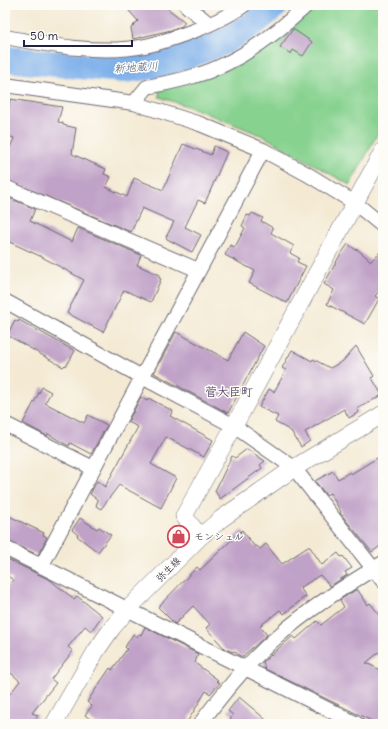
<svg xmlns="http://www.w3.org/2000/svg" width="388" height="729" viewBox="0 0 388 729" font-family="Delius,'Klee One',sans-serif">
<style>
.green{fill:#87d28f;stroke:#547a65}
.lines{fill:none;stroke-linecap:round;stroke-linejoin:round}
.river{stroke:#7eb0ea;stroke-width:26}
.building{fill:#c0a1c7}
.minor-casing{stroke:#6c6871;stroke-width:16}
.tertiary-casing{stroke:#6c6871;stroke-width:18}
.minor{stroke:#fff;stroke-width:14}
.tertiary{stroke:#fff;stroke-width:17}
.labels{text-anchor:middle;stroke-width:3;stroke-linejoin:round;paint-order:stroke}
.poi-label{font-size:10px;fill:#22223b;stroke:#fdfcf7;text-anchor:start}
.street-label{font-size:10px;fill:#22223b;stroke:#fdfcf7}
.water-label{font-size:11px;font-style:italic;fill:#475b81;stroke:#fdfcf7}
.quarter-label{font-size:12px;font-weight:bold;fill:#594e6c;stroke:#fdfcf7}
</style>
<rect width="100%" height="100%" fill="#fdfcf7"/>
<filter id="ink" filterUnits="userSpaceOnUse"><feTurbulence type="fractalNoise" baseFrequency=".025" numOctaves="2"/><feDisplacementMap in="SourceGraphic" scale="8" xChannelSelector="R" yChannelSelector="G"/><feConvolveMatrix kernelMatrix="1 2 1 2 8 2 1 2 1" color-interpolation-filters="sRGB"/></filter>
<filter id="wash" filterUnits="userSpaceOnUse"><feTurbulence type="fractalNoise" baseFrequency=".012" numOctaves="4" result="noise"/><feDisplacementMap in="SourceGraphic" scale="16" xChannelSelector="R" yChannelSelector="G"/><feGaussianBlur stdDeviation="0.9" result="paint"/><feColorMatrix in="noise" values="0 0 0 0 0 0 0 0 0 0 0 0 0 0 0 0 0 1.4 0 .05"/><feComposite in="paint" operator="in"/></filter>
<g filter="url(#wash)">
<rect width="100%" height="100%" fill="#f4ead4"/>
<path class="green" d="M 316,5 L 383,5 L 383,124 L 350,185 L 263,136 L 193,108 L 159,97 L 159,91 L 297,22 Z"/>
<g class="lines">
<path class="river" d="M 5,59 L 123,70 L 162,65 L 222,43 L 253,24 L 276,5"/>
</g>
<g id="blocks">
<path class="building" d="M 124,5 L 163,5 L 185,22 L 182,26 L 171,30 L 133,39 L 131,28 L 138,21 Z
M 293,29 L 312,42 L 303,56 L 293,50 L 291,54 L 280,47 Z
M 10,99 L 62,107 L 58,122 L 63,123 L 63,125 L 76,128 L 72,154 L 106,169 L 104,174 L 111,177 L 106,187 L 127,197 L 134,178 L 163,190 L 183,144 L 211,155 L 214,146 L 227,152 L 205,203 L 198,200 L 185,227 L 201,235 L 192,252 L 167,239 L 166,237 L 174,222 L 142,208 L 131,232 L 5,179 L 5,160 L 14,138 L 5,135 L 5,114 L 8,114 Z
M 5,196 L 35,209 L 30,221 L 72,242 L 78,228 L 141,255 L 137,265 L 160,275 L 159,278 L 161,279 L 151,302 L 124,290 L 103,332 L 67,313 L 84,280 L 42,257 L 5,240 Z
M 252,213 L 263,218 L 261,221 L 273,228 L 271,233 L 294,246 L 290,253 L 299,258 L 297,262 L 306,266 L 287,303 L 249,283 L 255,271 L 225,255 L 230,245 L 235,247 L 245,228 L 242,226 L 247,215 L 250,216 Z
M 348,244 L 356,250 L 357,249 L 371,261 L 383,249 L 383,287 L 375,296 L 379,299 L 365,324 L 327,304 L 334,290 L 324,284 L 339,257 Z
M 15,320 L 18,322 L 19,320 L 75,351 L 66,366 L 65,365 L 63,367 L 7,335 Z
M 176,332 L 228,360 L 243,332 L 264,346 L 228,413 L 154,373 Z
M 356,346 L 374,376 L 372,378 L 382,395 L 357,409 L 359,412 L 349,418 L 344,409 L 305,432 L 310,441 L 301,447 L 291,431 L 275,422 L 278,416 L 259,407 L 269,389 L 274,392 L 286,370 L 282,368 L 292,350 L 312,361 L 313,359 L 330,368 L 343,361 Z
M 42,387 L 51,392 L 45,403 L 84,423 L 88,415 L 107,425 L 91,454 L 70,443 L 69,446 L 48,434 L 47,436 L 23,423 Z
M 141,397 L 147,401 L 148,398 L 173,411 L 170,416 L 213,440 L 204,457 L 166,437 L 151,464 L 176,478 L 161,508 L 119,485 L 101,509 L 96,506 L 98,500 L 90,494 L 97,481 L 105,487 L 138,427 L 128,422 Z
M 247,449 L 265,461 L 260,465 L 262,468 L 220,499 L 215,491 L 232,456 L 235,458 Z
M 377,458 L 383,468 L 383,544 L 372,552 L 340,513 L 341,512 L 330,493 L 326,495 L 315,481 L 333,471 L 338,479 L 350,472 L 351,474 Z
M 5,514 L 44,533 L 43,535 L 47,537 L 38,555 L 5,540 Z
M 80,518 L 97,529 L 99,527 L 111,535 L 98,552 L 77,536 L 78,535 L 72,530 Z
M 242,530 L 255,547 L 257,546 L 260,549 L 266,544 L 282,564 L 308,547 L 310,547 L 322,565 L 338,553 L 341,557 L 343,556 L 352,568 L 345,572 L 347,575 L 330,586 L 320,575 L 300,588 L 306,596 L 284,614 L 280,610 L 260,626 L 267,635 L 243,656 L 240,656 L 234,651 L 233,652 L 225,649 L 206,628 L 210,624 L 193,606 L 175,624 L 158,607 L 197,567 L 200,570 Z
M 5,558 L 50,580 L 74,599 L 77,596 L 102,616 L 91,631 L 85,626 L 68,647 L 73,651 L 51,679 L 56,683 L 32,713 L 38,715 L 33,724 L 5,724 L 5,700 L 20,681 L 5,668 L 5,591 L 13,580 L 5,574 Z
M 357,589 L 368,605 L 370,603 L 383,619 L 383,649 L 366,663 L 383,671 L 383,724 L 378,724 L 265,669 L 263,662 L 293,636 L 296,639 L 317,621 L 321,625 L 344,607 L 340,600 Z
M 145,627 L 198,654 L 195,663 L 218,680 L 216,681 L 220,683 L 210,694 L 206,691 L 186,724 L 96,724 L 85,715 L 92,706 L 87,702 L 110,668 L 112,670 L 127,649 L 125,647 L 133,634 L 137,637 L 139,634 L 141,635 Z
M 239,697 L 271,724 L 236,724 L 230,719 L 233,715 L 228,711 Z"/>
</g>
</g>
<g filter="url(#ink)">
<use href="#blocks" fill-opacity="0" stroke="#6c6871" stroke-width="1"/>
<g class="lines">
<defs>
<path id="minor" d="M 186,5 L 209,24
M 5,37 C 48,45 102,55 145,46 C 164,42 183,35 201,28 C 215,22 231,15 244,5
M 5,85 L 134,103 L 200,124 L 263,150 L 307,174 L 355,203 L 383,226
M 134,103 L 147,87 C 162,84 179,81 194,76 C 237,64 275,35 307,5
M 5,187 L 198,270
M 5,301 L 142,377 L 234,426 L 294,468 L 383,581
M 5,424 L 93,468
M 5,548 L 357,724
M 42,565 L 263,150
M 200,724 C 223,693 248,662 277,637 C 310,608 346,585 383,563"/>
<path id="tertiary" d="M 200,537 L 184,516 L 234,426 L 383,151
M 54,724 L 96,651 L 112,628 L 128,609 L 200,537 L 221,519 L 294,468 L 383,414"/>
</defs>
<use href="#minor" class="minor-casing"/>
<use href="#tertiary" class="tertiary-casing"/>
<use href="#minor" class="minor"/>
<use href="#tertiary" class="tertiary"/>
</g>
</g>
<defs>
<symbol id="shop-ring" viewBox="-11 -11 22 22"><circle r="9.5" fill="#fdfcf7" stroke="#d1495b" stroke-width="1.5"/><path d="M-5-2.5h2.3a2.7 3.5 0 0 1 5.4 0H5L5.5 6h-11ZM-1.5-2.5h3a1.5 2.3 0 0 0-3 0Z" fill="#d1495b"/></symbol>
</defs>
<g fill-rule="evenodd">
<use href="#shop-ring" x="166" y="524" width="25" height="25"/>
</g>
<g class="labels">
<g class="poi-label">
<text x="194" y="540">モンシェル</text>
</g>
<g class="street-label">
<text transform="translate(168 569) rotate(-45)" y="4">弥生線</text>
</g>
<g class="water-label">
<text transform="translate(136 67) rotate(-4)" y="4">新地蔵川</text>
</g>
<g class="quarter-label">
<text x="229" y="396">菅大臣町</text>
</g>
</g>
<rect width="388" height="729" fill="none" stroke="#fdfcf7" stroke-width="20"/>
<path d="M24 40v6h108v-6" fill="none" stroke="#22223b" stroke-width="2"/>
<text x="30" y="40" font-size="12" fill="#22223b" stroke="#fdfcf7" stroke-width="3" paint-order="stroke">50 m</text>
</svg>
